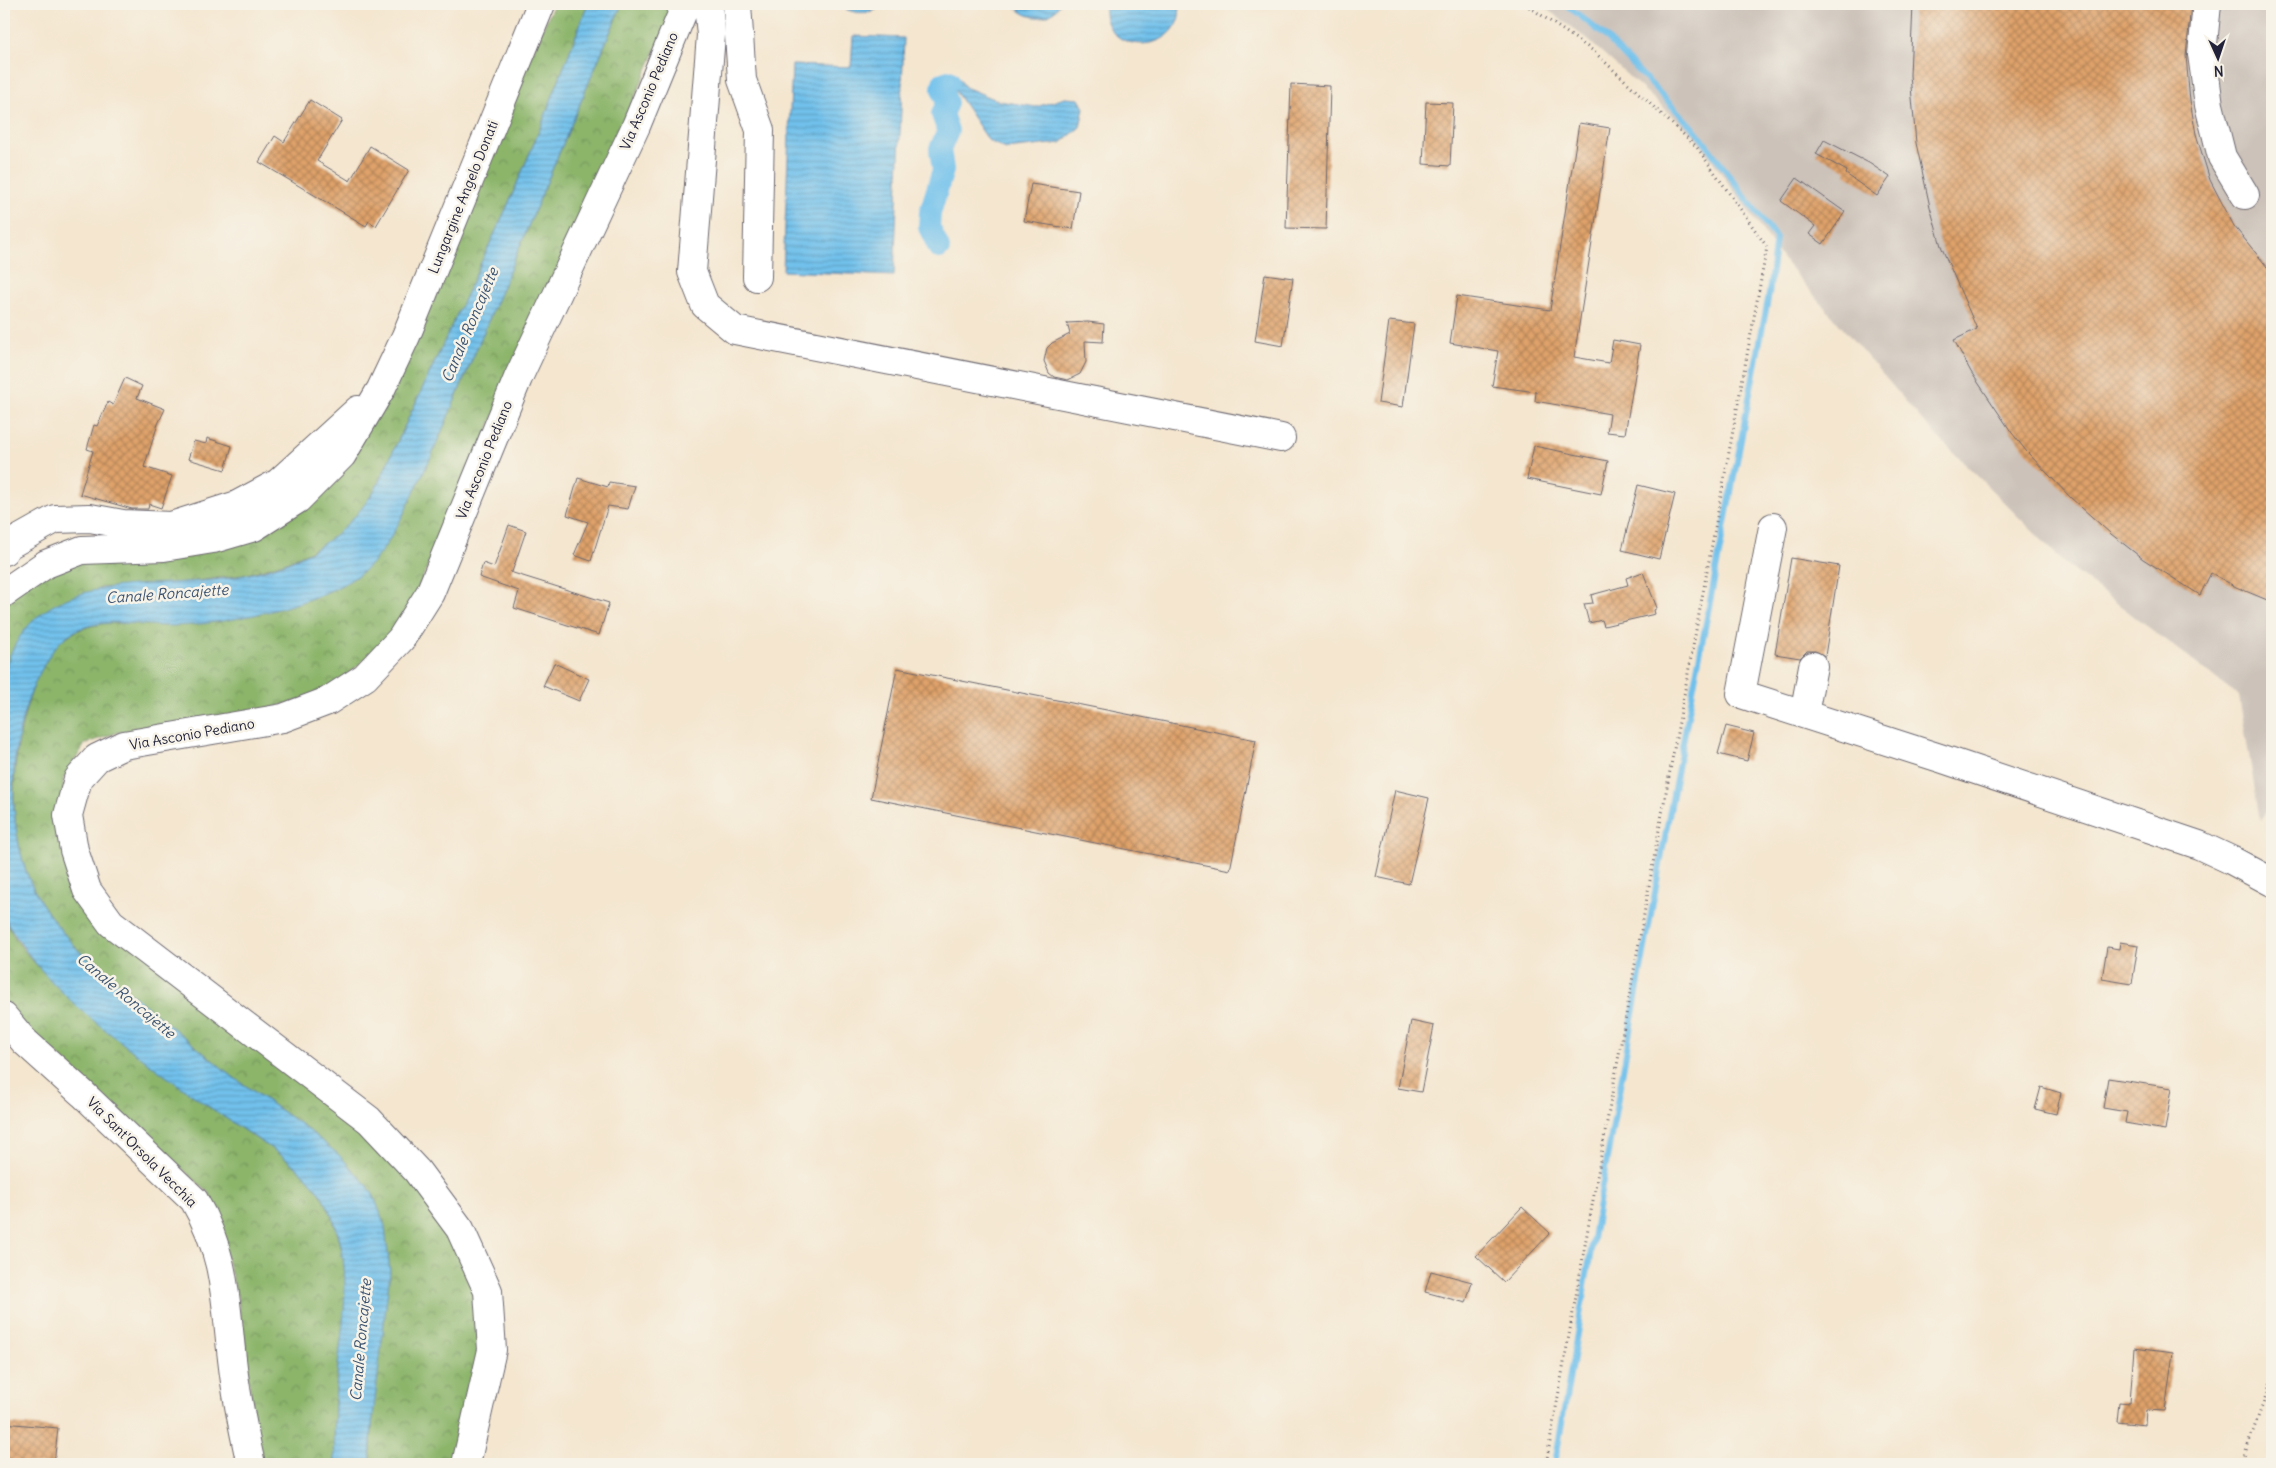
<svg xmlns="http://www.w3.org/2000/svg" width="2276" height="1468" viewBox="0 0 2276 1468" font-family="Delius,sans-serif">
<style>
.industrial{fill:#ccc2b9}
.forest{fill:url(#forest-crowns);stroke:#576c53}
.water{fill:url(#water-rules);stroke:#4a7294}
.lines{fill:none;stroke-linecap:round;stroke-linejoin:round}
.stream{stroke:#71c1ec;stroke-width:6}
.canal{stroke:#71c1ec;stroke-width:22}
.building{fill:url(#building-cross-hatch)}
.minor-casing{stroke:#6c676f;stroke-width:30}
.path{stroke:#6c676f;stroke-width:3;stroke-dasharray:1 4;stroke-linecap:butt}
.minor{stroke:#fff;stroke-width:28}
.labels{text-anchor:middle;stroke-width:5;stroke-linejoin:round;paint-order:stroke}
.street-label{font-size:14px;fill:#22223b;stroke:#f7f3e8}
.water-label{font-size:15px;font-style:italic;fill:#3a5270;stroke:#f7f3e8}
</style>
<defs>
<pattern id="forest-crowns" width="20" height="18" patternUnits="userSpaceOnUse" patternTransform="scale(1.25)"><rect width="20" height="18" fill="#8cb56b"/><path d="M2 6a3 3 0 1 1 6 0M12 15a3 3 0 1 1 6 0" fill="none" stroke="#729359"/></pattern>
<pattern id="water-rules" width="6" height="5" patternUnits="userSpaceOnUse" patternTransform="scale(1.25)"><rect width="6" height="5" fill="#71c1ec"/><path d="M0 2.5h6" fill="none" stroke="#5c9cc0"/></pattern>
<pattern id="building-cross-hatch" width="8" height="8" patternUnits="userSpaceOnUse" patternTransform="scale(1.25)"><rect width="8" height="8" fill="#dfa26a"/><path d="M0 0l8 8M0 8l8-8" fill="none" stroke="#b48458"/></pattern>
</defs>
<rect width="100%" height="100%" fill="#f7f3e8"/>
<filter id="ink" filterUnits="userSpaceOnUse"><feTurbulence type="fractalNoise" baseFrequency=".02" numOctaves="2"/><feDisplacementMap in="SourceGraphic" scale="10" xChannelSelector="R" yChannelSelector="G"/><feConvolveMatrix kernelMatrix="1 2 1 2 8 2 1 2 1" color-interpolation-filters="sRGB"/></filter>
<filter id="wash" filterUnits="userSpaceOnUse"><feTurbulence type="fractalNoise" baseFrequency=".0096" numOctaves="4" result="noise"/><feDisplacementMap in="SourceGraphic" scale="20" xChannelSelector="R" yChannelSelector="G"/><feGaussianBlur stdDeviation="1.12" result="paint"/><feColorMatrix in="noise" values="0 0 0 0 0 0 0 0 0 0 0 0 0 0 0 0 0 1.4 0 .05"/><feComposite in="paint" operator="in"/></filter>
<g filter="url(#wash)">
<rect width="100%" height="100%" fill="#f4e6cf"/>
<path class="industrial" d="M 1540,4 L 2272,4 L 2272,802 L 2260,820 L 2239,696 L 2068,566 L 1929,428 L 1782,258 L 1694,135 L 1587,39 Z"/>
<path class="forest" d="M 554,4 L 588,4 L 540,129 L 507,207 L 376,488 L 364,507 L 335,537 L 311,551 L 284,563 L 244,575 L 173,584 L 100,588 L 5,666 L 4,671 L 4,588 L 349,459 Z
M 622,4 L 676,4 L 399,631 L 324,694 L 187,730 L 119,732 L 85,744 L 63,779 L 64,820 L 81,894 L 365,1121 L 459,1231 L 484,1291 L 488,1348 L 459,1464 L 370,1464 L 372,1427 L 339,1155 L 306,1128 L 233,1077 L 78,950 C 57,926 37,902 26,871 C 7,815 12,752 30,696 C 37,677 46,654 61,641 C 73,630 91,625 106,623 L 210,622 L 280,608 L 313,598 L 340,586 L 400,521 L 431,457 Z
M 4,914 C 13,942 34,963 55,983 C 109,1038 173,1080 236,1125 C 264,1145 297,1161 318,1190 C 329,1205 335,1225 340,1242 C 352,1288 341,1332 337,1377 C 334,1406 334,1435 335,1464 L 260,1464 L 238,1299 L 209,1193 L 6,1008 L 4,1003 Z"/>
<path class="water" d="M 588,4 L 622,4 L 431,457 C 413,492 399,531 374,561 C 339,603 220,626 167,626 C 134,625 100,616 70,634 C 57,642 50,654 43,667 C 10,726 5,807 26,871 C 37,902 57,926 78,950 L 233,1077 L 306,1128 L 339,1155 L 367,1185 L 374,1196 L 385,1226 L 390,1272 L 372,1426 L 370,1464 L 335,1464 C 334,1435 334,1406 337,1377 C 341,1332 350,1291 341,1246 C 337,1227 329,1205 318,1190 C 297,1162 267,1146 239,1127 C 197,1099 155,1069 116,1038 C 72,1005 33,968 6,920 L 4,914 L 4,671 C 39,559 157,595 245,575 C 303,562 344,539 376,488 L 507,207 L 540,129 Z
M 836,4 L 885,4 C 870,17 851,14 836,4 Z
M 1013,4 L 1060,4 C 1048,23 1026,20 1013,4 Z
M 1105,4 L 1179,4 C 1187,54 1100,60 1105,4 Z
M 853,36 L 904,38 L 894,276 L 783,271 L 792,65 L 851,67 Z
M 951,72 L 956,74 L 965,87 L 999,101 L 1036,107 L 1065,98 L 1079,99 L 1084,108 L 1080,127 L 1061,143 L 1006,149 L 989,141 L 946,77 Z"/>
<g class="lines">
<path class="stream" d="M 1555,1464 L 1599,1203 L 1666,831 L 1769,294 L 1776,238 L 1697,132 L 1604,35 L 1565,4"/>
<path class="canal" d="M 939,248 L 929,227 L 930,213 L 943,170 L 940,149 L 948,131 L 942,114 L 947,103 L 942,89 L 943,83 L 949,81"/>
</g>
<g id="blocks">
<path class="building" d="M 1913,4 L 2191,4 L 2186,56 L 2190,101 L 2196,134 L 2210,180 L 2234,226 L 2272,273 L 2272,602 L 2236,587 L 2211,573 L 2200,595 L 2143,559 L 2111,534 L 2071,498 L 2027,452 L 2012,433 L 1971,372 L 1954,340 L 1977,329 L 1941,246 L 1930,207 L 1916,143 L 1910,75 Z
M 1291,84 L 1330,86 L 1326,229 L 1286,228 Z
M 310,100 L 342,120 L 317,161 L 350,181 L 370,146 L 409,170 L 376,226 L 369,221 L 366,226 L 259,162 L 275,136 L 284,142 Z
M 1426,102 L 1453,103 L 1450,166 L 1423,164 Z
M 1579,123 L 1610,128 L 1574,357 L 1609,363 L 1613,340 L 1640,345 L 1625,434 L 1607,432 L 1610,414 L 1535,401 L 1536,392 L 1492,386 L 1498,351 L 1450,343 L 1457,296 L 1550,310 Z
M 1824,140 L 1869,163 L 1890,177 L 1877,196 L 1846,174 L 1847,171 L 1816,154 Z
M 1797,178 L 1845,212 L 1823,244 L 1809,234 L 1815,226 L 1781,201 Z
M 1031,184 L 1079,191 L 1073,229 L 1024,221 Z
M 1265,274 L 1293,278 L 1283,346 L 1255,341 Z
M 1389,321 L 1414,324 L 1403,407 L 1378,403 Z
M 1088,322 L 1104,324 L 1103,342 L 1085,341 L 1086,362 L 1080,374 L 1068,380 L 1054,377 L 1049,373 L 1044,361 L 1047,348 L 1052,343 L 1070,334 L 1067,323 Z
M 125,378 L 142,386 L 137,398 L 165,409 L 158,424 L 144,467 L 172,476 L 161,508 L 149,504 L 148,509 L 132,509 L 80,494 L 93,451 L 87,449 L 94,425 L 97,426 L 108,402 L 113,405 Z
M 207,438 L 232,446 L 225,470 L 188,459 L 194,441 L 206,444 Z
M 1534,446 L 1608,461 L 1601,494 L 1527,479 Z
M 578,478 L 608,487 L 609,482 L 635,486 L 628,509 L 608,506 L 591,561 L 574,555 L 588,522 L 567,515 Z
M 1638,485 L 1675,494 L 1659,559 L 1622,550 Z
M 509,525 L 526,531 L 512,572 L 510,572 L 609,603 L 599,635 L 514,608 L 519,591 L 479,577 L 483,563 L 494,567 Z
M 1791,558 L 1839,566 L 1825,656 L 1815,651 L 1807,651 L 1800,658 L 1775,654 Z
M 1643,572 L 1657,608 L 1654,610 L 1655,614 L 1604,626 L 1602,620 L 1589,623 L 1584,604 L 1593,603 L 1591,595 L 1628,585 L 1626,578 Z
M 554,663 L 589,679 L 579,701 L 543,686 Z
M 897,668 L 1256,740 L 1230,870 L 871,798 Z
M 1726,726 L 1754,733 L 1747,761 L 1718,754 Z
M 1395,790 L 1429,798 L 1409,884 L 1376,877 Z
M 2120,942 L 2138,945 L 2132,984 L 2102,979 L 2107,947 L 2119,949 Z
M 1411,1021 L 1434,1026 L 1421,1092 L 1398,1088 Z
M 2108,1078 L 2172,1088 L 2165,1130 L 2125,1123 L 2127,1112 L 2103,1108 Z
M 2041,1087 L 2061,1093 L 2056,1114 L 2035,1109 Z
M 1522,1207 L 1550,1233 L 1504,1282 L 1476,1256 Z
M 1431,1271 L 1472,1282 L 1466,1303 L 1425,1292 Z
M 2134,1348 L 2173,1353 L 2165,1411 L 2146,1410 L 2145,1425 L 2117,1422 L 2119,1402 L 2130,1403 Z
M 4,1423 L 58,1428 L 54,1464 L 34,1464 L 4,1460 Z"/>
</g>
</g>
<g filter="url(#ink)">
<use href="#blocks" fill-opacity="0" stroke="#6c676f" stroke-width="1"/>
<g class="lines">
<defs>
<path id="minor" d="M 708,4 L 711,35 L 692,272 L 705,305 L 735,330 L 1281,438
M 737,4 L 742,80 L 760,130 L 757,277
M 2207,4 L 2202,54 L 2209,105 L 2222,157 L 2245,195
M 1773,527 L 1741,694 L 1943,759 L 2199,845 L 2231,860 L 2272,882
M 4,551 L 7,546 L 55,519 L 90,518 L 123,524 L 171,526 L 237,505 L 278,483 L 358,410
M 4,593 L 46,564 L 82,550 L 164,547 L 213,539 L 254,527 L 298,499 L 342,455 L 381,389 L 406,336 L 541,4
M 1804,714 L 1813,666
M 4,1017 L 24,1041 L 83,1094 L 194,1200 C 226,1255 225,1298 232,1359 C 236,1395 243,1429 251,1464
M 466,1464 L 492,1350 L 488,1291 L 460,1229 L 417,1171 L 369,1120 L 111,923 L 87,890 L 74,850 L 68,815 L 78,779 L 97,758 L 124,745 L 283,718 L 328,701 L 365,677 L 401,639 L 430,593 L 518,378 L 636,126 L 686,4"/>
</defs>
<use href="#minor" class="minor-casing"/>
<path class="path" d="M 1525,4 L 1592,50 L 1696,146 L 1767,247 L 1659,830 L 1546,1464
M 2241,1464 L 2272,1379"/>
<use href="#minor" class="minor"/>
</g>
</g>
<g class="labels">
<g class="street-label">
<text transform="translate(649 91) rotate(-67)" y="5">Via Asconio Pediano</text>
<text transform="translate(463 197) rotate(-68)" y="5">Lungargine Angelo Donati</text>
<text transform="translate(484 460) rotate(-68)" y="5">Via Asconio Pediano</text>
<text transform="translate(192 734) rotate(-10)" y="5">Via Asconio Pediano</text>
<text transform="translate(142 1152) rotate(45)" y="5">Via Sant'Orsola Vecchia</text>
</g>
<g class="water-label">
<text transform="translate(470 325) rotate(-67)" y="5">Canale Roncajette</text>
<text transform="translate(167 594) rotate(-4)" y="5">Canale Roncajette</text>
<text transform="translate(126 996) rotate(40)" y="5">Canale Roncajette</text>
<text transform="translate(361 1340) rotate(-85)" y="5">Canale Roncajette</text>
</g>
</g>
<rect width="2276" height="1468" fill="none" stroke="#f7f3e8" stroke-width="20"/>
<g transform="translate(2218 58) rotate(177)" stroke="#f7f3e8" stroke-width="4" paint-order="stroke">
<path d="M0-4L9 19L0 12L-9 19Z" fill="#22223b"/>
<text y="-8" font-size="14" font-weight="bold" text-anchor="middle" fill="#22223b">N</text>
</g>
</svg>
